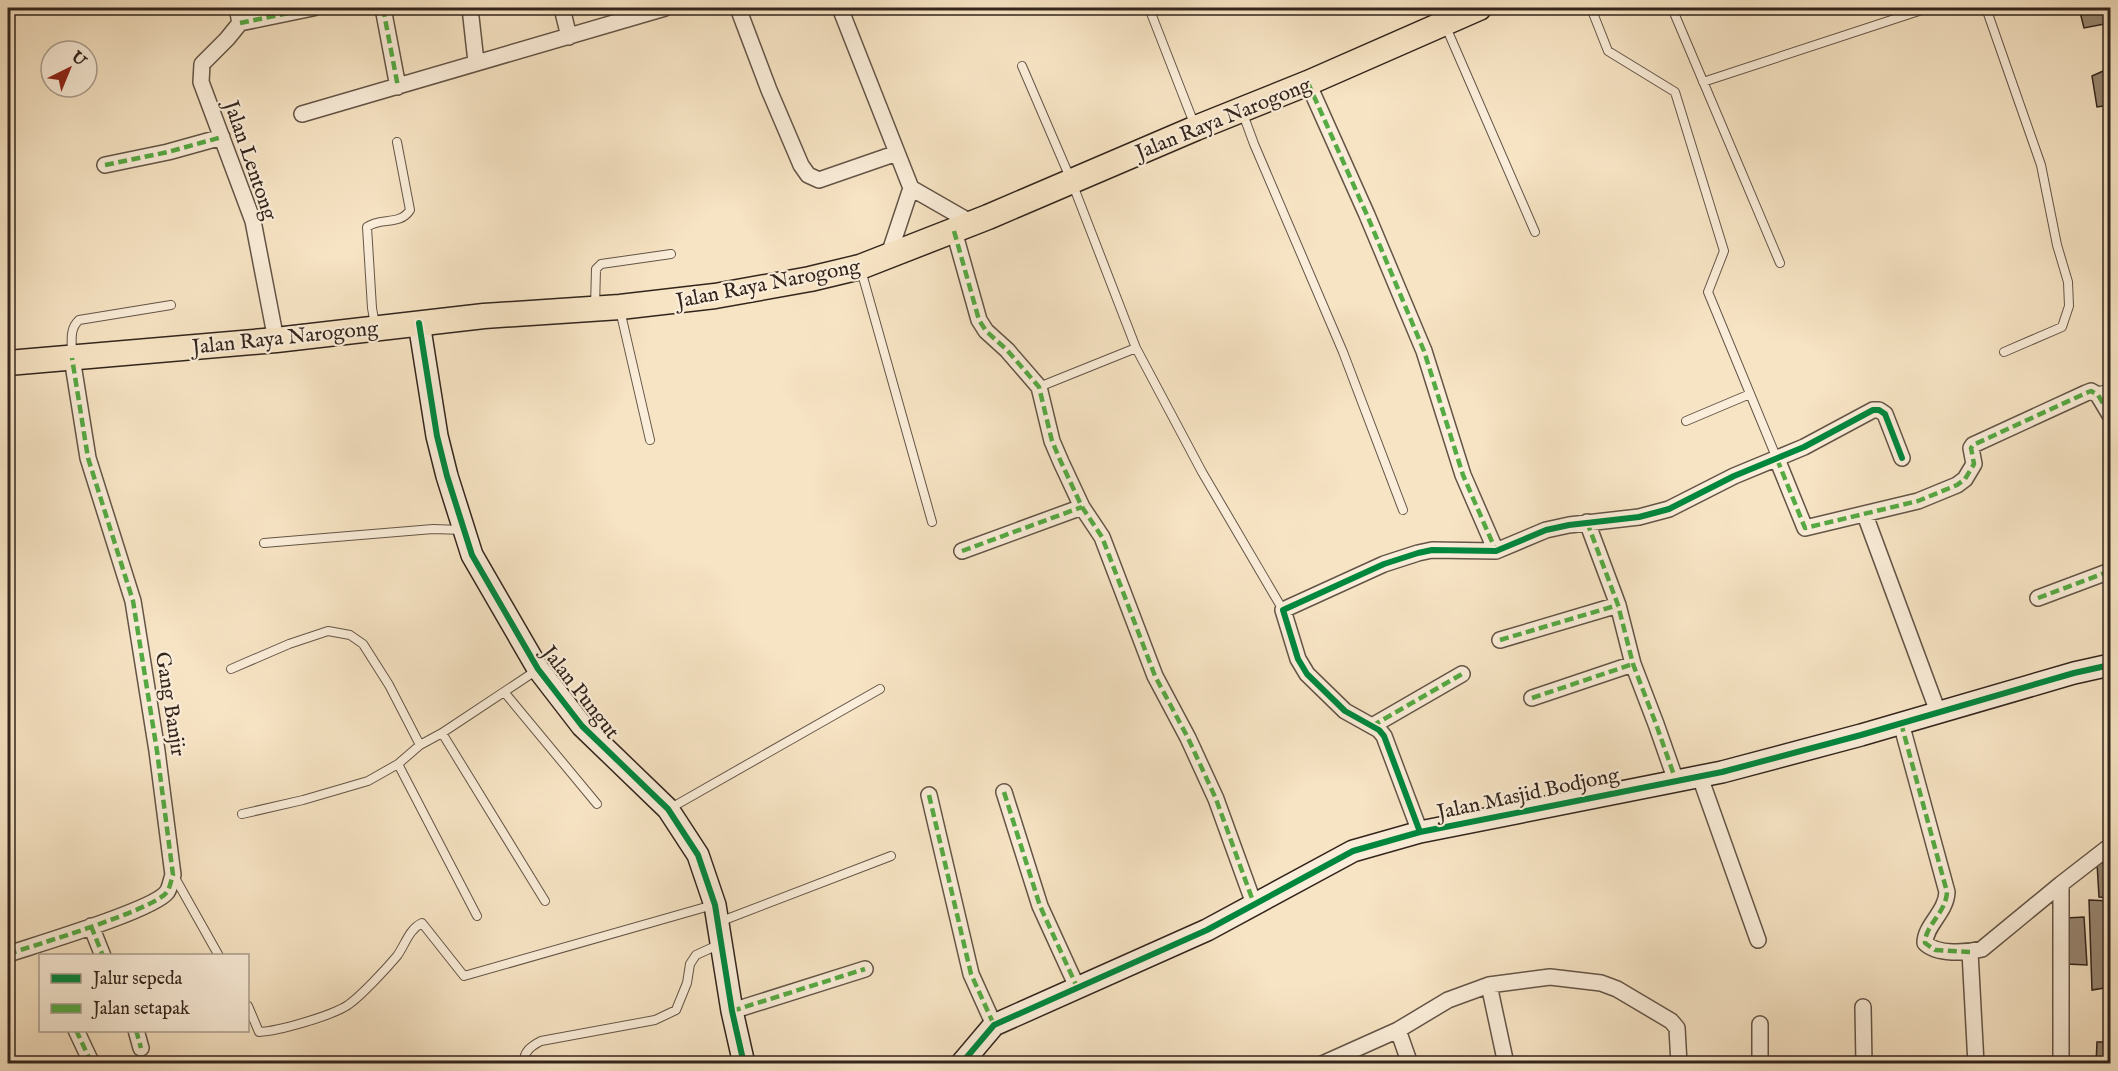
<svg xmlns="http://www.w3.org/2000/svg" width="2118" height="1071" viewBox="0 0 2118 1071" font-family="'IM FELL English',serif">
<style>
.building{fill:#998874;stroke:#33251d;stroke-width:1.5}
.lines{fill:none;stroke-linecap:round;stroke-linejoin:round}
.lane-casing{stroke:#645547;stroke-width:10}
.street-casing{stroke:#645547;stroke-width:18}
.secondary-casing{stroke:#33251d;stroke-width:24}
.primary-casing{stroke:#33251d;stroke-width:27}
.lane{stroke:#faedd9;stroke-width:8}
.street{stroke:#faedd9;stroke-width:15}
.secondary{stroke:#faedd9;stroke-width:21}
.primary{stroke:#f7e4c4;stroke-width:24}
.quiet{stroke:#54aa43;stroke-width:4.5;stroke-dasharray:9 4.5;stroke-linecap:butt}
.cycleway-casing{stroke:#faedd9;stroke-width:10}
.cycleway{stroke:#00873e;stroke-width:6}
.labels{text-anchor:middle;stroke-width:4.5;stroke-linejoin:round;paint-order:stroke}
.street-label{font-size:21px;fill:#33251d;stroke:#faedd9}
</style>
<rect width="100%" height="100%" fill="#f7e4c4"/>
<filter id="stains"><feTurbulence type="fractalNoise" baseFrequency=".00333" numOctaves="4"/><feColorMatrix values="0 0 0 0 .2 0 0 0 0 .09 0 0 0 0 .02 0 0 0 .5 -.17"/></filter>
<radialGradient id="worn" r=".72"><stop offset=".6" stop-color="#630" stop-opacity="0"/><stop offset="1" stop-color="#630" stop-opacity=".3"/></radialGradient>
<path class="building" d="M 2079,8 L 2110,8 L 2110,27 L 2110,23 L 2084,28 Z
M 2110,68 L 2110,105 L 2097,107 L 2092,76 Z
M 2110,862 L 2110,898 L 2099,897 L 2097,863 Z
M 2089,900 L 2110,901 L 2110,987 L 2092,990 Z
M 2084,917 L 2087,965 L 2067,964 L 2066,918 Z
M 2097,1042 L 2110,1042 L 2110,1064 L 2096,1064 Z"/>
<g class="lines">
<defs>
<path id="lane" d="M 1149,8 L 1195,126
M 1591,8 L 1608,51 L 1675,92 L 1724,251 L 1708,292 L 1777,459
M 1672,8 L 1780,263
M 1986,8 L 2041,165 L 2057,245 L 2068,282 L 2069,306 L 2062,327 L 2004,352
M 1446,27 L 1535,232
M 1022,66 L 1071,180 L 1136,348 L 1202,472 L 1283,610
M 1703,82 L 1928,8
M 1243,114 L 1254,144 L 1343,352 L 1403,510
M 861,270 L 932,522
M 595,307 L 596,269 L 601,264 L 671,254
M 620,310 L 650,440
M 375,325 L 372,308 L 367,227 C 380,217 400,226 410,210 L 397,142
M 72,355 C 72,342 69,329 79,320 L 171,305
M 1039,387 L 1136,348
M 2095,392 L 2110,388
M 1686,421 L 1750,394
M 264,543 L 433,529 L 463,530
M 231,669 L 289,644 L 328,631 L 350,635 L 363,644 L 389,685 L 420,745
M 505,693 L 597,804
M 442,733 L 545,901
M 398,764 L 477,916
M 669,809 L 880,689
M 242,814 L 303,800 L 368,781 L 398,764 L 420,745 L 442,733 L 537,670
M 174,876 L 219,956
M 719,922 L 891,856
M 248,1006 L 259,1032 C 279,1031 331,1016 348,1005 C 361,996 386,969 397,956 C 405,945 409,929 422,923 L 464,976 L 713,905
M 524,1064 C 523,1052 531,1046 541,1041 L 655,1020 L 676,1010 L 687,983 L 690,964 L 696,955 L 720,944"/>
<path id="street" d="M 237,8 L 240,23 L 227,39 L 202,64 L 201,82 L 253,221 L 276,340
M 383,8 L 398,87
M 470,8 L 476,62
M 562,8 L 569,37
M 738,8 L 769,90 L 801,165 L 808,175 L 819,180 L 897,153
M 840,8 L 911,188 L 972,223
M 240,23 L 313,8
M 1308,83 L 1367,215 L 1424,351 L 1463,475 L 1496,551
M 302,114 L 665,8
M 105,165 L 168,152 L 222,137
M 954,231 L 979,320 L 986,331 L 1007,350 L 1039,387 L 1052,441 L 1061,462 L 1082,507 L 1102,537 L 1155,676 L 1188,738 L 1216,799 L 1254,904
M 888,257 L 911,188
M 1777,459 L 1805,528 L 1918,501 L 1957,485 L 1965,479 L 1974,464 L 1971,448 L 1973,445 L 2086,393 L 2091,391 L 2098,395 L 2110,415
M 1865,515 L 1938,712
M 1587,522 L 1618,605 L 1633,664 L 1656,724 L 1676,781
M 962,551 L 1082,507
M 2038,598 L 2110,571
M 1500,640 L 1618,605
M 1532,698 L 1633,664
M 1901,723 L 1947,892 C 1946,913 1925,925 1925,943 C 1937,955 1966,953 1982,949 L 2061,884 L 2110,846
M 1372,726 L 1462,674
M 1700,777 L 1758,940
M 1004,792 L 1040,906 L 1077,987
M 929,795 L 971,974 L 994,1025
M 1420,832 L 1384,736 L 1379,730 L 1345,711 L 1307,674 L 1298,659 L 1283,610 L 1384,564 L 1418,553 L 1432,550 L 1496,551 L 1546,530 L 1569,525 L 1639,517 L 1669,509 L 1734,476 L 1804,447 L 1873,410 L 1879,410 L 1885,414 L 1902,458
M 2061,884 L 2061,1064
M 91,926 L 103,956
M 1970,952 L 1976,1064
M 8,954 C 35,945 154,910 167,892 C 170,888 171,880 173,875 L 157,751 L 133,601 L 88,458 L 72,358
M 1489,985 L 1506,1064
M 1863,1007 L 1864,1064
M 732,1011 L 865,969
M 1760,1024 L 1760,1064
M 76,1030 L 92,1064
M 136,1030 L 141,1048
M 1398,1030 L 1410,1064
M 1322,1064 L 1398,1030 L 1448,1000 L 1489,985 L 1550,977 L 1601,983 L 1617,989 L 1671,1021 L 1677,1028 L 1679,1064"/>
<path id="secondary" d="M 419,323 L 437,436 L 447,476 L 472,555 L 538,669 L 582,726 L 668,809 L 698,855 L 715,905 L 732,1011 L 744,1064
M 961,1064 L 994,1025 L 1207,930 L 1353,851 L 1420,832 L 1722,772 L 1861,735 L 2074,673 L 2110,665"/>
<path id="primary" d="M 8,363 L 276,340 L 484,316 L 620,307 L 715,296 L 810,279 L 860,267 L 988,217 L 1196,128 L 1308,83 L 1479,8"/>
</defs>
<use href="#lane" class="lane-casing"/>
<use href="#street" class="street-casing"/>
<use href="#secondary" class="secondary-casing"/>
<use href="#primary" class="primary-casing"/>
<use href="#lane" class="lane"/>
<use href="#street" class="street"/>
<use href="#secondary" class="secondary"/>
<use href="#primary" class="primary"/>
<path class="quiet" d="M 383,8 L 398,87
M 240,23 L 313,8
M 1308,83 L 1367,215 L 1424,351 L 1463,475 L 1496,551
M 105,165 L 168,152 L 222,137
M 954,231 L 979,320 L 986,331 L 1007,350 L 1039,387 L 1052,441 L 1061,462 L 1082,507 L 1102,537 L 1155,676 L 1188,738 L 1216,799 L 1254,904
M 1777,459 L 1805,528 L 1918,501 L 1957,485 L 1965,479 L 1974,464 L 1971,448 L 1973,445 L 2086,393 L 2091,391 L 2098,395 L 2110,415
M 1587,522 L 1618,605 L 1633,664 L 1656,724 L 1676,781
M 962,551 L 1082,507
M 2038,598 L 2110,571
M 1500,640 L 1618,605
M 1532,698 L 1633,664
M 1901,723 L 1947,892 C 1946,913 1925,925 1925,943 L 1935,950 L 1970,952
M 1372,726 L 1462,674
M 1004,792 L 1040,906 L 1077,987
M 929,795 L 971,974 L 994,1025
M 91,926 L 103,956
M 8,954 C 35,945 154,910 167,892 C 170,888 171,880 173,875 L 157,751 L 133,601 L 88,458 L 72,358
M 732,1011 L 865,969
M 76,1030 L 92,1064
M 136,1030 L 141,1048"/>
<defs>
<path id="cycleway" d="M 419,323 L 437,436 L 447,476 L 472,555 L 538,669 L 582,726 L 668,809 L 698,855 L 715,905 L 732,1011 L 744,1064
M 1420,832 L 1384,736 L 1379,730 L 1345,711 L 1307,674 L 1298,659 L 1283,610 L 1384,564 L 1418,553 L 1432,550 L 1496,551 L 1546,530 L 1569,525 L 1639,517 L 1669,509 L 1734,476 L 1804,447 L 1873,410 L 1879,410 L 1885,414 L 1902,458
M 961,1064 L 994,1025 L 1207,930 L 1353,851 L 1420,832 L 1722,772 L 1861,735 L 2074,673 L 2110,665"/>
</defs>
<use href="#cycleway" class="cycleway-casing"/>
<use href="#cycleway" class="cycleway"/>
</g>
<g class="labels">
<g class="street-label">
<text transform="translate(1223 118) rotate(-22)" y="7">Jalan Raya Narogong</text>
<text transform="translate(251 160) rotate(71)" y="7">Jalan Lentong</text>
<text transform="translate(768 283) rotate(-11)" y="7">Jalan Raya Narogong</text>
<text transform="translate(285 337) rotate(-6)" y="7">Jalan Raya Narogong</text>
<text transform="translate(581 692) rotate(52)" y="7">Jalan Pungut</text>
<text transform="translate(171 704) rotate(81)" y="7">Gang Banjir</text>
<text transform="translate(1528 793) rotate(-12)" y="7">Jalan Masjid Bodjong</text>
</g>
</g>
<rect width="2118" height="1071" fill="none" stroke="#f7e4c4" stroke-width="30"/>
<rect x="9" y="9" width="2100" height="1053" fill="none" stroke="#33251d" stroke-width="3"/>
<rect x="15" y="15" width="2088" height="1041" fill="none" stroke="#33251d" stroke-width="1.5"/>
<rect x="39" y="954" width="210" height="78" fill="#faedd9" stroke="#aa9d8e" stroke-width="1.5"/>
<rect x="51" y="974" width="30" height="9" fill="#00873e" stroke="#aa9d8e" stroke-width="1.5"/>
<text x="93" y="984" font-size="18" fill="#33251d">Jalur sepeda</text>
<rect x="51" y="1004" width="30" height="9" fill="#54aa43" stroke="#aa9d8e" stroke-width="1.5"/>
<text x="93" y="1014" font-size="18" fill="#33251d">Jalan setapak</text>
<g transform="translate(69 69) rotate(43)"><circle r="28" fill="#faedd9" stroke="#aa9d8e" stroke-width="1.5"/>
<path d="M0-4.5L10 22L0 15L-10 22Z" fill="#8f2418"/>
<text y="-9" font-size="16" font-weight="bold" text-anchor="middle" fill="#33251d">U</text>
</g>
<rect width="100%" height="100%" filter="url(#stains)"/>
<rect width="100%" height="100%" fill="url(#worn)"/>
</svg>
